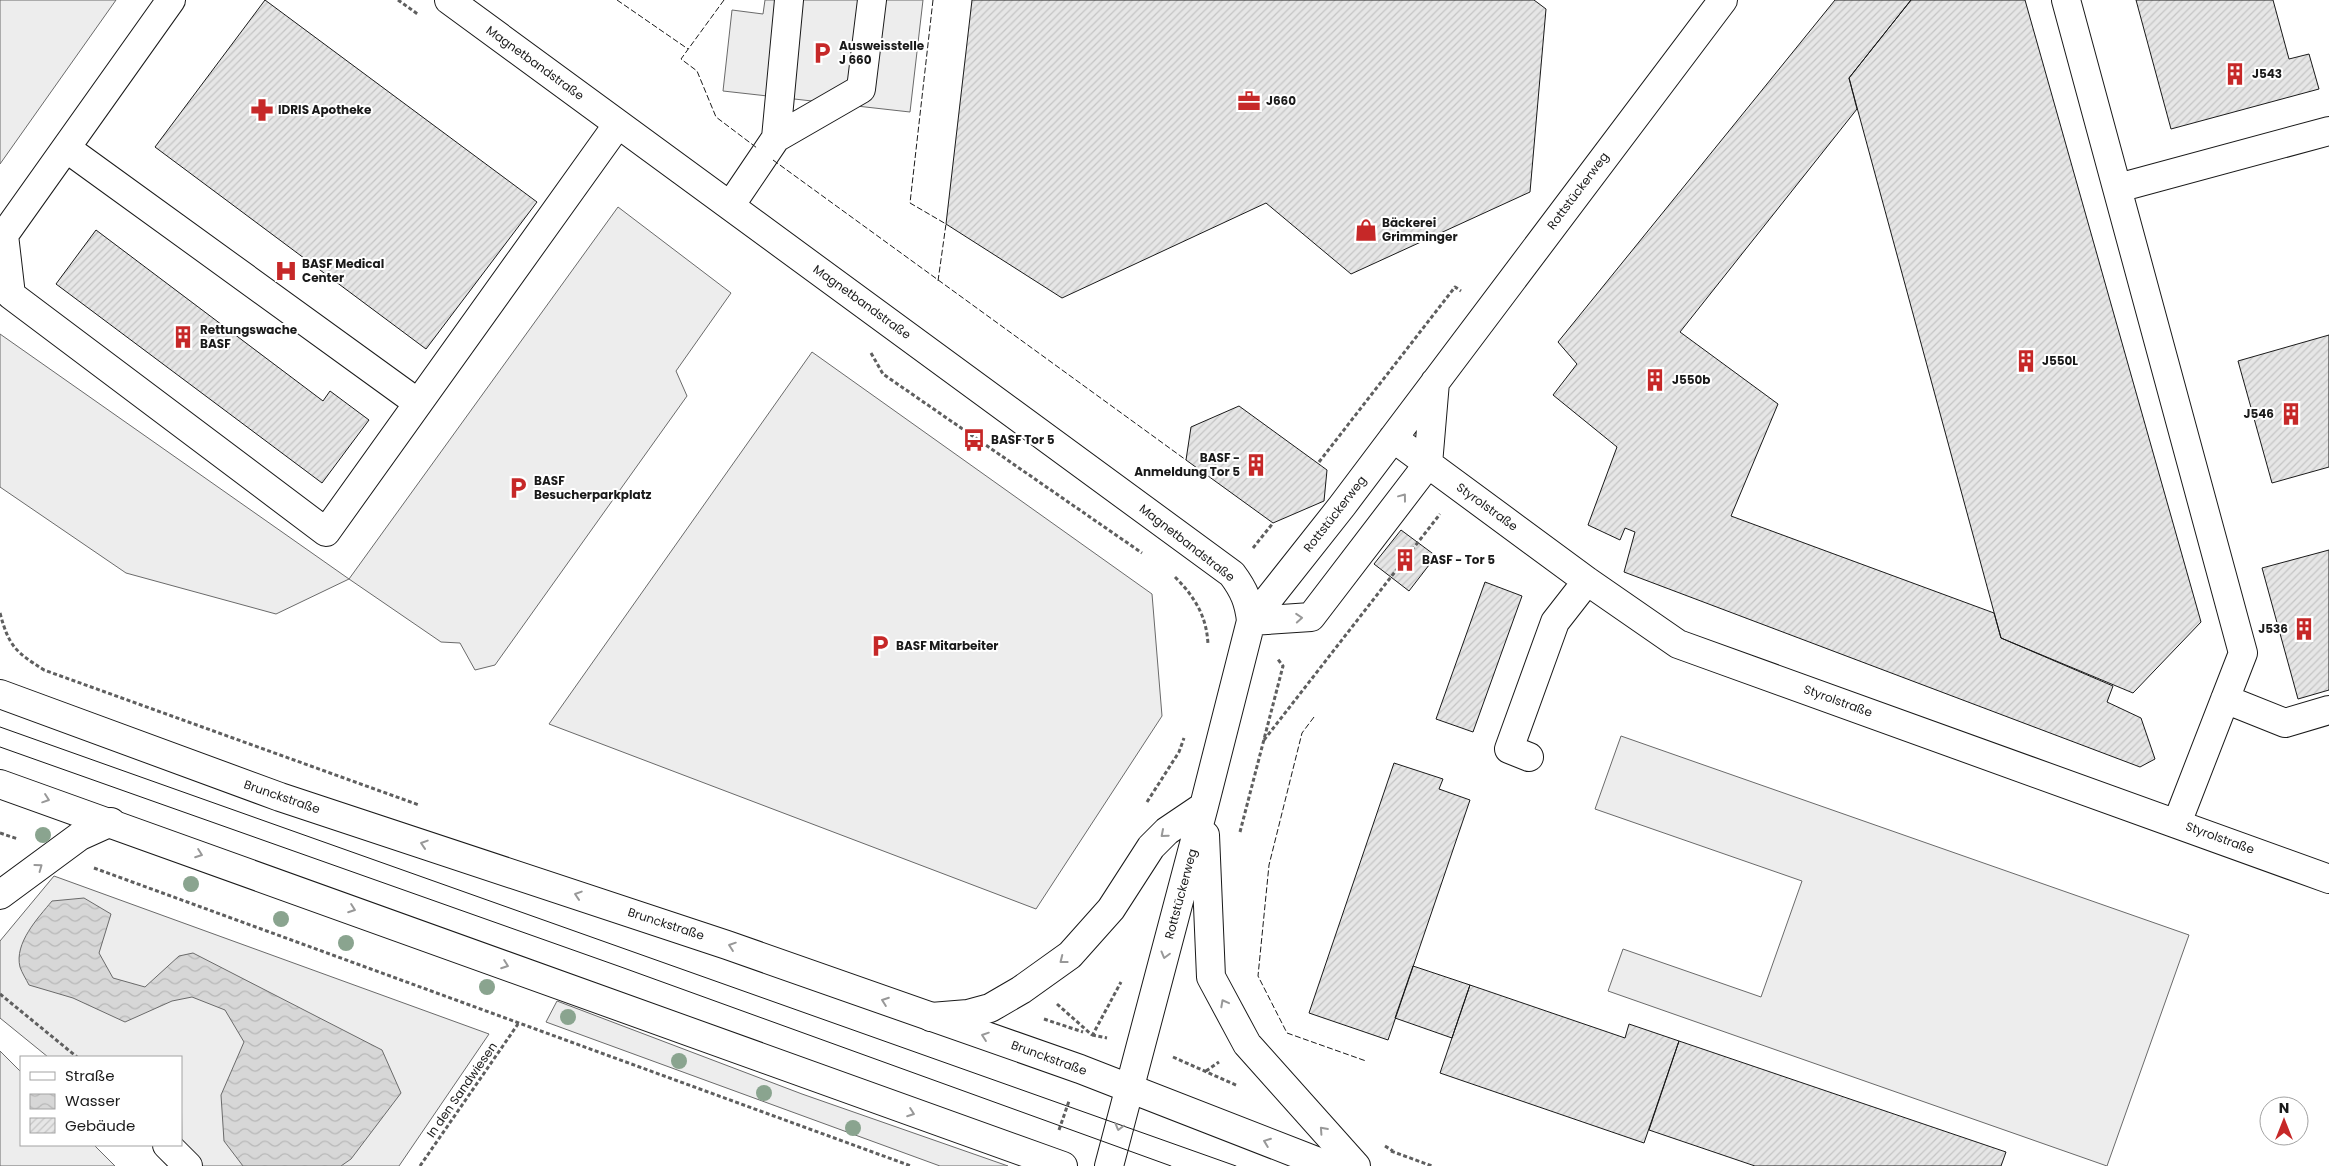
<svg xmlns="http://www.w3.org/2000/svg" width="2329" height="1166" viewBox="0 0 2329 1166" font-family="Poppins,sans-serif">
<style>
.built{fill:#ededed;stroke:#6a6a6a}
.water{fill:url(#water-waves);stroke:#6a6a6a}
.building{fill:url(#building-hatch);stroke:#1a1a1a}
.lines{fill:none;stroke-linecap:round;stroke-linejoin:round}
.minor-casing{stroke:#1a1a1a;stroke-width:30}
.major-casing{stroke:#1a1a1a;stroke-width:30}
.path{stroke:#5f5f5f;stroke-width:3;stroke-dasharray:4 2.5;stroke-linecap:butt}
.minor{stroke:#fff;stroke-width:28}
.major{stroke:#fff;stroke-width:28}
.tram{stroke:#1a1a1a;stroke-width:1}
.fence{stroke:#1a1a1a;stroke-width:1;stroke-dasharray:6 2.5;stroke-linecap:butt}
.tree{fill:#8aa48f}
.oneway{stroke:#989898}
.labels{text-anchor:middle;stroke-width:4;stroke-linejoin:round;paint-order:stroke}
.poi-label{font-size:12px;font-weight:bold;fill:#1a1a1a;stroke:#fff;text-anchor:start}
.street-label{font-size:12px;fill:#1a1a1a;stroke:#fff}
</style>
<defs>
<pattern id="water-waves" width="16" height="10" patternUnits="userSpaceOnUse" patternTransform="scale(1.25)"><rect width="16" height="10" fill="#d7d7d7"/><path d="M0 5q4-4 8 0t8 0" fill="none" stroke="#b8b8b8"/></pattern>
<pattern id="building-hatch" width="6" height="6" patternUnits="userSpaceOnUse" patternTransform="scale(1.25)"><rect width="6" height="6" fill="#e6e6e6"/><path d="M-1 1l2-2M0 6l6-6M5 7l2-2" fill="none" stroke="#c5c5c5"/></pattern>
</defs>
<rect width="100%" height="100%" fill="#fff"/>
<path class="built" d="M 0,0 L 116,0 L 0,164 Z
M 765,0 L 923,0 L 910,112 L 723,91 L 732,10 L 763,14 Z
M 618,207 L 731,293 L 676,371 L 687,396 L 495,665 L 475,670 L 460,643 L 441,642 L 349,579 L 276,614 L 126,573 L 0,487 L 0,334 L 349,579 Z
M 812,352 L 1152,594 L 1162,716 L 1036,909 L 549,724 Z
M 1621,736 L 2189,935 L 2107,1166 L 1608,991 L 1623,949 L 1761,997 L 1802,881 L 1595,809 Z
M 54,876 L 489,1034 L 399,1166 L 182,1166 L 181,1057 L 48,1057 L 0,1018 L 0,941 Z
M 557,1001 L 802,1094 L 1008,1166 L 940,1166 L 546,1022 Z
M 0,1051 L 21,1072 L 21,1145 L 94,1145 L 115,1166 L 0,1166 Z"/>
<path class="water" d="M 84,898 L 111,914 L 99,953 L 113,978 L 145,987 L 179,956 L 193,953 L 382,1050 L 401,1093 L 351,1159 L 341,1166 L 243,1166 L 224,1141 L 221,1095 L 244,1042 L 225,1010 L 192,997 L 172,1001 L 125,1022 L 73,998 L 29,985 C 26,979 22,973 20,967 C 14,943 38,918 52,901 Z"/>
<path class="building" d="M 265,0 L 537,202 L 426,349 L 155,147 Z
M 972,0 L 1534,0 L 1546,9 L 1530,192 L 1351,274 L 1266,203 L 1062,298 L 946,224 Z
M 1835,0 L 1911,0 L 1849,78 L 1857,109 L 1680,332 L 1778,404 L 1731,516 L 1994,613 L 2001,638 L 2113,686 L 2107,702 L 2141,718 L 2155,759 L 2140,767 L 1624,572 L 1635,532 L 1625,528 L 1620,540 L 1588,525 L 1617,447 L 1553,395 L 1577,364 L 1558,342 Z
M 1911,0 L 2025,0 L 2201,622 L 2133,693 L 2001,638 L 1849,78 Z
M 2136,0 L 2273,0 L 2289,59 L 2309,54 L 2319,89 L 2171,129 Z
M 96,230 L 323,401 L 330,391 L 369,420 L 322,483 L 56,284 Z
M 2329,335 L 2329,467 L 2272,483 L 2238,361 Z
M 1239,406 L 1327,470 L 1324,501 L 1273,523 L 1186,460 L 1191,427 Z
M 1401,530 L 1436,556 L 1409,591 L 1374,564 Z
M 2329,550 L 2329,690 L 2298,699 L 2262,568 Z
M 1485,582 L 1522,596 L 1473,732 L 1436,719 Z
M 1394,763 L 1443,779 L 1439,789 L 1470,800 L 1388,1040 L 1309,1013 Z
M 1413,966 L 1470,985 L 1452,1038 L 1395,1018 Z
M 1470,985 L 1625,1038 L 1629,1024 L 1679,1041 L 1644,1143 L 1440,1073 Z
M 1679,1041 L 2006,1152 L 2001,1166 L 1755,1166 L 1649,1130 Z"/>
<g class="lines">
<defs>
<path id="minor" d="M 171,0 L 4,235 L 11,295 L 326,532 L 618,124
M 449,0 L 1232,574 C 1244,590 1249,602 1251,621
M 2066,0 L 2243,653 L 2177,823
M 776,138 L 789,0
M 66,148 L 418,403
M 2118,188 L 2329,131
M 730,206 L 776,138 L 861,89 L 872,0
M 1393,438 L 1587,581 L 1678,644 L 2329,879
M 1251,621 L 1311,617 L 1428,464 L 1435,382
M 2225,699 L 2285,723 L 2329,710
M 1529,757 L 1509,749 L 1555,622 L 1587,581
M 1205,835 L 1211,977 L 1247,1044 L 1356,1166
M 0,895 L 80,836 L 111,822
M 931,1017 L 968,1014 L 990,1008 L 1021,990 L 1070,955 L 1111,909 L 1151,847 L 1167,831 L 1204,806
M 167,1145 L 188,1166
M 1109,1166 L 1204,806 L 1251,621 L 1342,506 L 1723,0"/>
<path id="major" d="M 0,694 L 280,797 L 727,945 L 1080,1069 L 1329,1166
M 0,784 L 1063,1166"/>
</defs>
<use href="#minor" class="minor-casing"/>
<use href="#major" class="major-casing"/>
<path class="path" d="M 398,0 L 419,15
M 871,353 L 883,374 L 1142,553
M 1319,462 L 1455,287 L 1461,291
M 1253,548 L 1273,523
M 1175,577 C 1195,597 1207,617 1208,645
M 0,613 C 9,647 16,652 44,670 L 419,805
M 1264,740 L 1440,514
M 1147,802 L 1179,752 L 1184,738
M 1240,832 L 1283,666 L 1277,658
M 0,833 L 18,839
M 94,868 L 911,1166
M 0,994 L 77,1057
M 1057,1004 L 1092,1035
M 1044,1019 L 1083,1032
M 1092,1035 L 1107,1038
M 1092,1036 L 1121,982
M 1173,1057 L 1238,1086
M 1206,1071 L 1219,1062
M 1059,1130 L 1069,1101
M 1385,1146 L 1393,1151
M 1391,1151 L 1432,1166
M 420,1166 L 518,1024"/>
<use href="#minor" class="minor"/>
<use href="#major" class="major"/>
<path class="tram" d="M 0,727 L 1236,1166
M 0,747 L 621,967 L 1171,1166"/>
<path class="fence" d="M 617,0 L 688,49
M 724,0 L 681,59 L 697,71 L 716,117 L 757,148
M 933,0 L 910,203 L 946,224 L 938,281
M 773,160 L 1186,460
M 1314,717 L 1302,733 L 1269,865 L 1258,976 L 1287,1033 L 1366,1061"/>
</g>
<g class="tree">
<circle cx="43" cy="835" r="8"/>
<circle cx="191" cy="884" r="8"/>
<circle cx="281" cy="919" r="8"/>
<circle cx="346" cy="943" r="8"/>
<circle cx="487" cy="987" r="8"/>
<circle cx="568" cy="1017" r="8"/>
<circle cx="679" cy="1061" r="8"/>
<circle cx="764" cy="1093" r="8"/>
<circle cx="853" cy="1128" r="8"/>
</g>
<defs><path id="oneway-chevron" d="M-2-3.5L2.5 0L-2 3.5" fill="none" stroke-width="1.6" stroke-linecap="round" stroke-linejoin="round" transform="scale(1.25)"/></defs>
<g class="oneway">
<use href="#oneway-chevron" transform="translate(1403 497) rotate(-53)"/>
<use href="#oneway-chevron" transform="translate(1299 618) rotate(-4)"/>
<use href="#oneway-chevron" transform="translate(46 799) rotate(19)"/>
<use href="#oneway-chevron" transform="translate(1164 834) rotate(139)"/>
<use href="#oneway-chevron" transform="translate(424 844) rotate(-162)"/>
<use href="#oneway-chevron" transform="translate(199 854) rotate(20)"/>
<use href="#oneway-chevron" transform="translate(39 867) rotate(-36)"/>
<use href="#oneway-chevron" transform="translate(578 895) rotate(-162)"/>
<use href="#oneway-chevron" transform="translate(352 909) rotate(20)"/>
<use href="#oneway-chevron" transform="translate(732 946) rotate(-161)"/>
<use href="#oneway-chevron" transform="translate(1165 955) rotate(105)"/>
<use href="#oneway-chevron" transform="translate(1063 960) rotate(142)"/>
<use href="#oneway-chevron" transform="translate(505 965) rotate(20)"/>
<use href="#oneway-chevron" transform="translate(885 1001) rotate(-160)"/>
<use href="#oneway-chevron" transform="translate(1224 1003) rotate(-118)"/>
<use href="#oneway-chevron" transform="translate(985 1036) rotate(-161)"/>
<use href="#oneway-chevron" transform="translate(911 1113) rotate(20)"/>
<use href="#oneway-chevron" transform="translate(1119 1127) rotate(105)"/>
<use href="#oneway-chevron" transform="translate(1323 1130) rotate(-132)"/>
<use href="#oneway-chevron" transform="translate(1267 1142) rotate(-159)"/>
</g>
<defs>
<symbol id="parking-bare" viewBox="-9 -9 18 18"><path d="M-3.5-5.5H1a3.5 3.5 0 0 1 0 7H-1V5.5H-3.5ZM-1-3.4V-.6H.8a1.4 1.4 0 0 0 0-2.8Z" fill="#c62828" stroke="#fff" stroke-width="2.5" paint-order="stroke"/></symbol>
<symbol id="building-bare" viewBox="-9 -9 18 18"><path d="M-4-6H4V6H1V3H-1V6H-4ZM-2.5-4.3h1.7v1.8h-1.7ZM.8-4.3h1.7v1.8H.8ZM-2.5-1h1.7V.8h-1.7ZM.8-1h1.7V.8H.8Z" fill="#c62828" stroke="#fff" stroke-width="2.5" paint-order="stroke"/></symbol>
<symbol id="office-bare" viewBox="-9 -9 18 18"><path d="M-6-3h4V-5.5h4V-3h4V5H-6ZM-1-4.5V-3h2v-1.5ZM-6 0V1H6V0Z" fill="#c62828" stroke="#fff" stroke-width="2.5" paint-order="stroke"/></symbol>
<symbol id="pharmacy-bare" viewBox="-9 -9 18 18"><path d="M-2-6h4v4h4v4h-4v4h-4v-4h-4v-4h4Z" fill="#c62828" stroke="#fff" stroke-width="2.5" paint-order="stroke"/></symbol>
<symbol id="shop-bare" viewBox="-9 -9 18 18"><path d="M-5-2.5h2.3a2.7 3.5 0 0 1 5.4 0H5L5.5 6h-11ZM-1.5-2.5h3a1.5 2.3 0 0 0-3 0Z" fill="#c62828" stroke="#fff" stroke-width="2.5" paint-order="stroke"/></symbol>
<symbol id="hospital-bare" viewBox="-9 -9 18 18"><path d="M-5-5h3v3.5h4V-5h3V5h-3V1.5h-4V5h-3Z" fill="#c62828" stroke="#fff" stroke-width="2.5" paint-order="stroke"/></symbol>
<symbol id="bus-bare" viewBox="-9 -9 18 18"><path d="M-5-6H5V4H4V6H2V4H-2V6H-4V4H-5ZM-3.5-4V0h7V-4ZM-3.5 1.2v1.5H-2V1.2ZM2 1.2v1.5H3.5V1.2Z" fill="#c62828" stroke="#fff" stroke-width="2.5" paint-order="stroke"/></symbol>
</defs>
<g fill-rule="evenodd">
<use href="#parking-bare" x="806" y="37" width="32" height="32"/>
<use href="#building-bare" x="2219" y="58" width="32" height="32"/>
<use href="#office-bare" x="1233" y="85" width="32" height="32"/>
<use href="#pharmacy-bare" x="246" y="94" width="32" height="32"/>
<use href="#shop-bare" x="1350" y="214" width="32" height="32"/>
<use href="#hospital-bare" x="270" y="255" width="32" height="32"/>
<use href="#building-bare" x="167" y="321" width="32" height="32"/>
<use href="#building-bare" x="2010" y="345" width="32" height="32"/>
<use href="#building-bare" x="1639" y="364" width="32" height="32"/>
<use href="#building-bare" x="2275" y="398" width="32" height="32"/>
<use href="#bus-bare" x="958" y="424" width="32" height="32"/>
<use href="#building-bare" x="1240" y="449" width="32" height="32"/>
<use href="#parking-bare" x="502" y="472" width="32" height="32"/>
<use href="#building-bare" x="1389" y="544" width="32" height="32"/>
<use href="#building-bare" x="2288" y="613" width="32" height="32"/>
<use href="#parking-bare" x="864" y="630" width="32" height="32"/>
</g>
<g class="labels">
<g class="poi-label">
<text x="839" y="50">Ausweisstelle<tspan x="839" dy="14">J 660</tspan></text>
<text x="2252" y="78">J543</text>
<text x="1266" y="105">J660</text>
<text x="278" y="114">IDRIS Apotheke</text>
<text x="1382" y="227">Bäckerei<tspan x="1382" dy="14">Grimminger</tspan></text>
<text x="302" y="268">BASF Medical<tspan x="302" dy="14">Center</tspan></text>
<text x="200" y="334">Rettungswache<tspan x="200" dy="14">BASF</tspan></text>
<text x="2042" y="365">J550L</text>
<text x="1672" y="384">J550b</text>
<text x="2274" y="418" text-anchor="end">J546</text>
<text x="991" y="444">BASF Tor 5</text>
<text x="1240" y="462" text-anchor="end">BASF -<tspan x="1240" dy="14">Anmeldung Tor 5</tspan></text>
<text x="534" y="485">BASF<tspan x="534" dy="14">Besucherparkplatz</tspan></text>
<text x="1422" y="564">BASF - Tor 5</text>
<text x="2288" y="633" text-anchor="end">J536</text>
<text x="896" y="650">BASF Mitarbeiter</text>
</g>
<g class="street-label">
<text transform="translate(535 63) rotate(36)" y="4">Magnetbandstraße</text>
<text transform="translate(1578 191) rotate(-53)" y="4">Rottstückerweg</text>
<text transform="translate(862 302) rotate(36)" y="4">Magnetbandstraße</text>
<text transform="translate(1487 507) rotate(36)" y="4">Styrolstraße</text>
<text transform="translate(1335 514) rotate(-52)" y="4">Rottstückerweg</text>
<text transform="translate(1187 543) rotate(38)" y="4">Magnetbandstraße</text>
<text transform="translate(1838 701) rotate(20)" y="4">Styrolstraße</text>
<text transform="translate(282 797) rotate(19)" y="4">Brunckstraße</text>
<text transform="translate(2220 838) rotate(20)" y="4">Styrolstraße</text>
<text transform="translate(1181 894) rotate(-75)" y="4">Rottstückerweg</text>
<text transform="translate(666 924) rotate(18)" y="4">Brunckstraße</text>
<text transform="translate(1049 1058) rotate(20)" y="4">Brunckstraße</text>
<text transform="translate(462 1090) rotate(-55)" y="4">In den Sandwiesen</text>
</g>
</g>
<rect x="20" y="1056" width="162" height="90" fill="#ffffff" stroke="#a3a3a3"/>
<rect x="30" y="1072" width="25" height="8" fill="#ffffff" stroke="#a3a3a3"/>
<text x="65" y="1081" font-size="15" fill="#1a1a1a">Straße</text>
<rect x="30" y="1094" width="25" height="15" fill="url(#water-waves)" stroke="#a3a3a3"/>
<text x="65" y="1106" font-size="15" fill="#1a1a1a">Wasser</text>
<rect x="30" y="1118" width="25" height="15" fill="url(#building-hatch)" stroke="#a3a3a3"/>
<text x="65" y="1131" font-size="15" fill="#1a1a1a">Gebäude</text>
<g transform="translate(2284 1121)"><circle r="24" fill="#ffffff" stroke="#a3a3a3"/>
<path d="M0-4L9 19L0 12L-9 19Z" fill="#c62828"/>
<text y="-8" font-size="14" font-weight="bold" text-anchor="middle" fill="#1a1a1a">N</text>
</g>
</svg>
